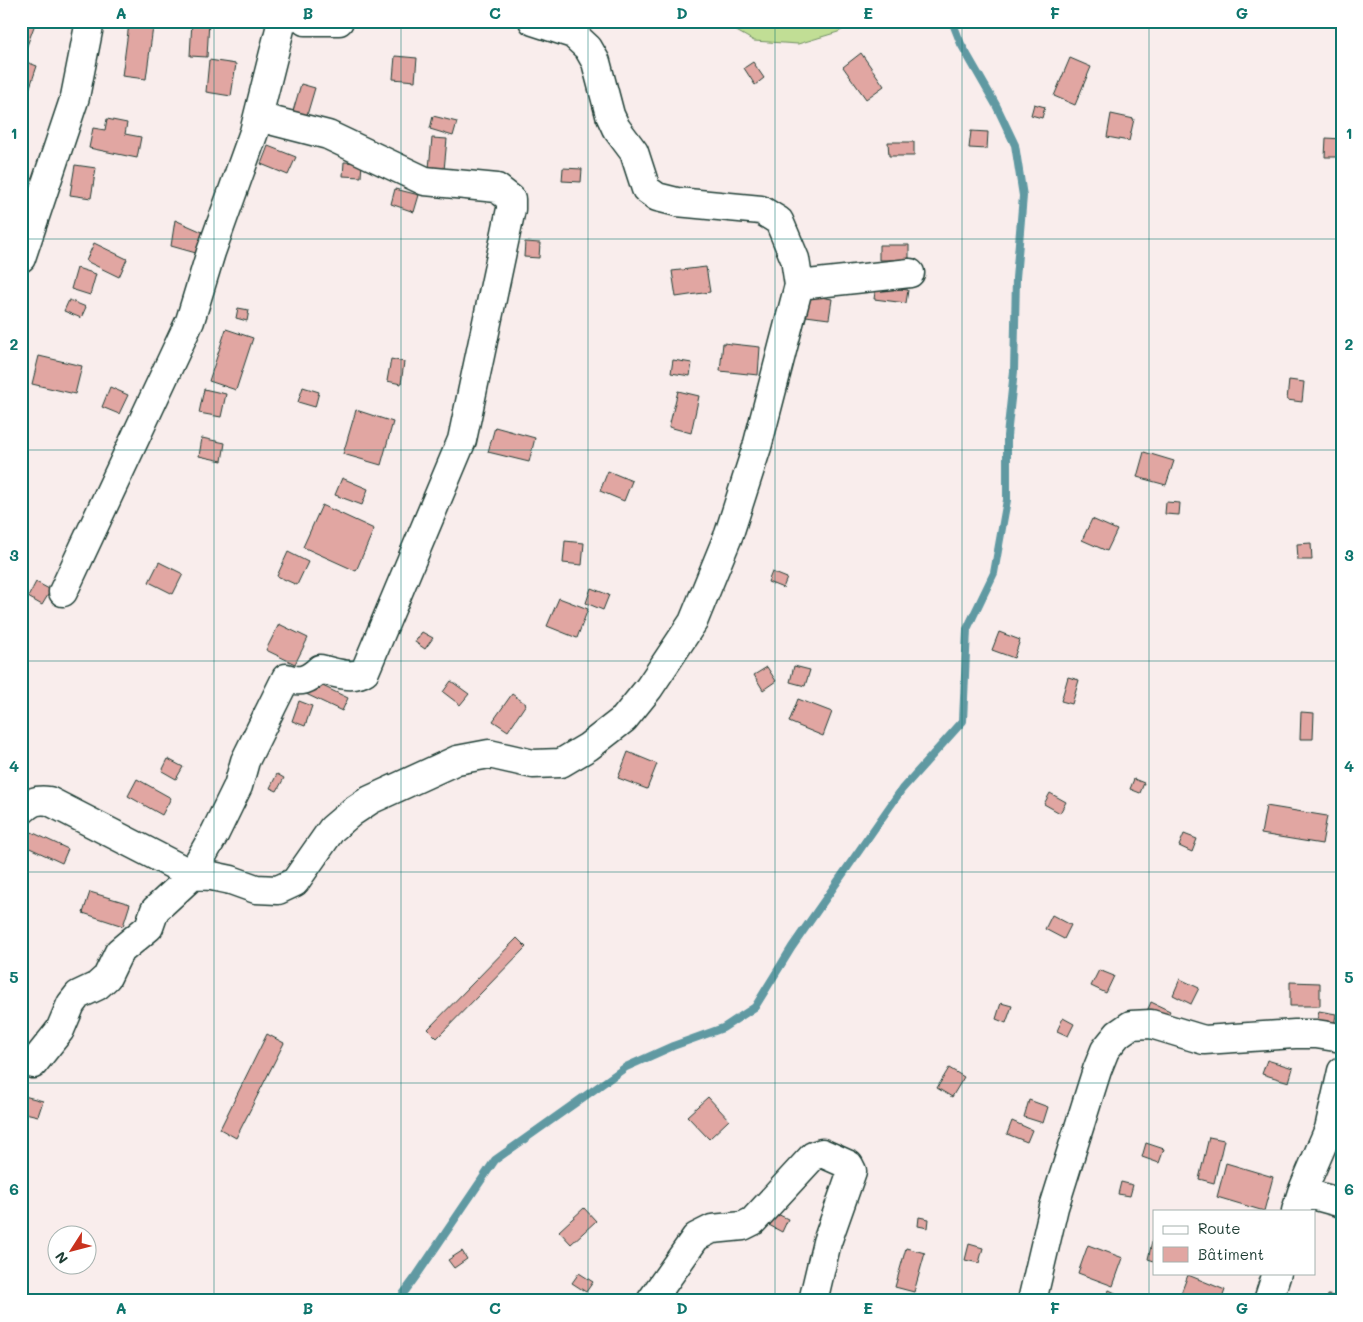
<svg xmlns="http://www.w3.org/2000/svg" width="1363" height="1322" viewBox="0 0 1363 1322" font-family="Mali,sans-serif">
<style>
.green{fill:#c1de95;stroke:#708e64}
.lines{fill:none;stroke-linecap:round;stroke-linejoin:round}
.stream{stroke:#6099a2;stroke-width:8}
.building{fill:#e1a6a2;stroke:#1f3d34}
.minor-casing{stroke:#1f3d34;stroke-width:31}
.minor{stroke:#fff;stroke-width:28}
.grid{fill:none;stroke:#0f766e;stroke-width:1;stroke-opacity:0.55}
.neatline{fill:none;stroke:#0f766e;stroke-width:2}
.grid-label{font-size:16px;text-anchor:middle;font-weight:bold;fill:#0f766e}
</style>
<rect width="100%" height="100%" fill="#f9edec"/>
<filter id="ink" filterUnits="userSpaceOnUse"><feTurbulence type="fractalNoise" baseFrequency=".02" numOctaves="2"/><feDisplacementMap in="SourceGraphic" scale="10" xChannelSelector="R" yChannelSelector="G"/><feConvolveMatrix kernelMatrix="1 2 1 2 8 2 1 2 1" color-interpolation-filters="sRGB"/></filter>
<g filter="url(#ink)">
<path class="green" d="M 719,21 L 859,21 L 838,32 L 798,44 L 754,41 Z"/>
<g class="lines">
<path class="stream" d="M 398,1301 L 417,1275 L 495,1160 L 626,1067 L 673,1046 L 723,1028 L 755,1007 L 792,947 L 902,789 L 963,721 L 967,629 L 994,573 L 1007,500 L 1007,436 L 1014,371 L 1016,278 L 1023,196 L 1015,145 L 996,105 L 961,44 L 952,21"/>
</g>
<path class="building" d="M 21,21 L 36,21 L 24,54 L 21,53 Z
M 192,21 L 209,21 L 207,57 L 190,56 Z
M 129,24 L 153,27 L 146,79 L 122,76 Z
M 861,53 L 884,86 L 866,99 L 843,67 Z
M 395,56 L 417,58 L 415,81 L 393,79 Z
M 1070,58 L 1091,67 L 1075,105 L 1054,96 Z
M 21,60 L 37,66 L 26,99 L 21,97 Z
M 209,60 L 236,64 L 231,96 L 206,92 Z
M 753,62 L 764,78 L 755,85 L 744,68 Z
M 301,84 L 315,88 L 307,115 L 293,111 Z
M 1034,104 L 1045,107 L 1042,118 L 1031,115 Z
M 1111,114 L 1134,119 L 1129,141 L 1107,137 Z
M 433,116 L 457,122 L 453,136 L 430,129 Z
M 107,119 L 127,123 L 125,134 L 141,137 L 137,158 L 89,148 L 93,128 L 105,130 Z
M 971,131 L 988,132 L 987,149 L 969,148 Z
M 432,138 L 447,139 L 444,170 L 429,168 Z
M 1326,138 L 1342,139 L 1342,157 L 1325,157 Z
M 888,142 L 914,142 L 914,156 L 889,156 Z
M 268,146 L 296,157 L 288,175 L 261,164 Z
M 344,162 L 362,163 L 361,177 L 343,176 Z
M 75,165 L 96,168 L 91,198 L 70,195 Z
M 563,168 L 582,169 L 581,182 L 562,181 Z
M 395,189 L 419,195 L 414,212 L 391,204 Z
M 175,220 L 207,234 L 203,255 L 171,246 Z
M 525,242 L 540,243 L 539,258 L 524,257 Z
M 94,243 L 127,259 L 119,277 L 86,261 Z
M 879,245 L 909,245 L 909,260 L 879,260 Z
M 706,267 L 710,292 L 676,297 L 672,271 Z
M 77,268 L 96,274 L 90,295 L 71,289 Z
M 876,286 L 908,290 L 906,303 L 874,299 Z
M 809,295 L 832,299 L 829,319 L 806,316 Z
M 69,300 L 86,307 L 81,318 L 64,311 Z
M 238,308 L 249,310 L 247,321 L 236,318 Z
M 226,329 L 253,338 L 236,390 L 209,381 Z
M 723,343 L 760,347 L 758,375 L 720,371 Z
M 39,356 L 82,366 L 75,394 L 32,384 Z
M 391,359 L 404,362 L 401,384 L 387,381 Z
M 673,360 L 692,363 L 690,376 L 671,373 Z
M 1289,380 L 1304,382 L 1302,402 L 1287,400 Z
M 110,387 L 128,395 L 119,414 L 102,407 Z
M 303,387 L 319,392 L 315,407 L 298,402 Z
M 204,389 L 226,394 L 221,417 L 199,413 Z
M 678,391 L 699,396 L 691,433 L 669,427 Z
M 356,410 L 393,422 L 381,465 L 343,454 Z
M 495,427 L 535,438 L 529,462 L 488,452 Z
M 202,438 L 225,443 L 222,461 L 199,456 Z
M 1144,452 L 1174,461 L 1166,485 L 1137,477 Z
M 608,471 L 632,481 L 624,501 L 600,491 Z
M 342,478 L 368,489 L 362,505 L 335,495 Z
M 1166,502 L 1180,503 L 1179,515 L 1165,514 Z
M 322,505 L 374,529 L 356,571 L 303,547 Z
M 1092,519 L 1117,530 L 1107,551 L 1082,540 Z
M 565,541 L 584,543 L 582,565 L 563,563 Z
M 1311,543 L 1312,560 L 1298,560 L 1297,544 Z
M 288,552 L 308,562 L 297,585 L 277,576 Z
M 159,562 L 183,574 L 173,594 L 149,582 Z
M 772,572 L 787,578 L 783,588 L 768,582 Z
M 36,582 L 51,590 L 42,605 L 28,597 Z
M 591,588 L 609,595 L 603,610 L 586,603 Z
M 559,598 L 588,609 L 577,638 L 547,626 Z
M 279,624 L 308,638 L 295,664 L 266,650 Z
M 422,632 L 433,638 L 425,649 L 415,642 Z
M 999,632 L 1020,640 L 1014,658 L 992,650 Z
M 794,666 L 810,670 L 805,686 L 790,682 Z
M 767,667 L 776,681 L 763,690 L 754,675 Z
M 1068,677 L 1079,680 L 1072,704 L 1061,701 Z
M 312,681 L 348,698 L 342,711 L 306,694 Z
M 451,681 L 469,694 L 460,705 L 443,692 Z
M 512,694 L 526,704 L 508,731 L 493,721 Z
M 798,699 L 832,712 L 823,736 L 789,722 Z
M 299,701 L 312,706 L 305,726 L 292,721 Z
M 1301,712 L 1314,713 L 1313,739 L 1300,739 Z
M 628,752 L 657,764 L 647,789 L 618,778 Z
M 168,759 L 183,767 L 176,779 L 162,771 Z
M 277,774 L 284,778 L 277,791 L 270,788 Z
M 137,779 L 171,798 L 162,815 L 128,796 Z
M 1134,779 L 1144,783 L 1140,793 L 1130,789 Z
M 1050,793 L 1066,802 L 1060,813 L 1044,804 Z
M 1266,806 L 1327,816 L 1322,844 L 1261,834 Z
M 25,829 L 68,849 L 62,863 L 21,844 L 21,838 Z
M 1184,834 L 1197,839 L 1192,852 L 1179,846 Z
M 90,892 L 130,904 L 123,926 L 83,913 Z
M 1052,915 L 1071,925 L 1064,939 L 1045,929 Z
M 517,938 L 526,947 L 437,1038 L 428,1029 Z
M 1099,970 L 1114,976 L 1106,993 L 1091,986 Z
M 1180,979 L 1199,988 L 1191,1004 L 1173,995 Z
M 1290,982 L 1320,983 L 1320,1006 L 1290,1006 Z
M 1151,1002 L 1170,1011 L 1163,1024 L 1145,1016 Z
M 1001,1003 L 1012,1006 L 1006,1023 L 996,1019 Z
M 1319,1011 L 1336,1014 L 1334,1028 L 1316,1025 Z
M 1063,1018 L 1074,1024 L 1068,1036 L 1057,1031 Z
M 267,1034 L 284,1043 L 236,1138 L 220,1129 Z
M 1267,1060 L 1293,1068 L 1289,1082 L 1262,1074 Z
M 949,1068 L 964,1077 L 952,1097 L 937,1088 Z
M 24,1096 L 43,1101 L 38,1116 L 21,1112 Z
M 708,1097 L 729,1120 L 709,1139 L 687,1116 Z
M 1029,1100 L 1048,1107 L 1043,1123 L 1024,1117 Z
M 1012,1121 L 1032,1130 L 1027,1142 L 1007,1134 Z
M 1209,1137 L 1224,1140 L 1214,1183 L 1199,1179 Z
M 1146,1143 L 1164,1149 L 1159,1163 L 1142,1157 Z
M 1226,1163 L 1273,1177 L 1264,1211 L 1217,1197 Z
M 1121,1182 L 1133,1185 L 1130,1196 L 1118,1194 Z
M 584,1208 L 596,1221 L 571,1244 L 559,1231 Z
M 773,1212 L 788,1219 L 782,1232 L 767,1224 Z
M 919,1217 L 929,1219 L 928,1228 L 918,1226 Z
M 1154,1234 L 1154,1261 L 1148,1259 Z
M 969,1244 L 983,1248 L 979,1263 L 965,1260 Z
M 1088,1245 L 1123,1258 L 1113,1286 L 1078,1273 Z
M 906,1248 L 925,1253 L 914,1292 L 895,1287 Z
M 462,1251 L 467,1259 L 454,1268 L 448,1260 Z
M 579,1273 L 593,1282 L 586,1292 L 572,1283 Z
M 1188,1275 L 1225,1290 L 1221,1301 L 1178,1301 Z
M 1109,1290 L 1126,1298 L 1125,1301 L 1108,1301 L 1105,1299 Z
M 1328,1295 L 1342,1297 L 1342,1301 L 1327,1301 Z"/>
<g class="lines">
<defs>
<path id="minor" d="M 305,21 L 339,21
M 21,258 L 75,97 L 90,21
M 799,285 L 910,273
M 63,592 L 190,321 L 211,252 L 254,132 L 282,21
M 21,811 C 31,802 36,799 49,801 L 193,875 L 212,876 L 231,880 L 256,889 L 278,890 L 295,882 L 332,829 L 352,812 L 370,800 L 457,760 L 489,754 L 533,764 L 561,763 L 588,747 L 624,719 L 649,688 L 693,622 L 729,534 L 757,447 L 799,285 L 795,259 L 779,221 L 761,210 L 677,202 L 657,197 L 646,189 L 634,152 L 616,128 L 610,115 L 596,62 L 588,48 L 573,34 L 533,21
M 33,1064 L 60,1030 L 71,1004 L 78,995 L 97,986 L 107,977 L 119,952 L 149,927 L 155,910 L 193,875 L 198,863 L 215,833 L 238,786 L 245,761 L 286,678 C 301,683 308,680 320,669 C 334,672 352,680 365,671 L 462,440 L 511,209 L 511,199 L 497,188 L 425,181 L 328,135 L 258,117
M 1302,1192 L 1342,1203
M 1296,1211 L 1302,1192 L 1329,1129 L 1342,1071
M 651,1301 L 696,1237 L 712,1229 L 743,1226 L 753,1221 L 813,1156 L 822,1153 L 849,1165 L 852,1171 L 827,1242 L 813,1301
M 1032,1301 L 1054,1207 L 1097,1070 L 1105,1050 L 1118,1034 L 1131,1025 L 1151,1024 L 1204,1040 L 1295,1034 L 1316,1034 L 1342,1038
M 1268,1301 L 1277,1273"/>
</defs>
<use href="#minor" class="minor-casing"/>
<use href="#minor" class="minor"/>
</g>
</g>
<path class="grid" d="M 214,21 L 214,1301M 401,21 L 401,1301M 588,21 L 588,1301M 775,21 L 775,1301M 962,21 L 962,1301M 1149,21 L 1149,1301M 21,239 L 1342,239M 21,450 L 1342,450M 21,661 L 1342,661M 21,872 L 1342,872M 21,1083 L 1342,1083"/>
<rect width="1363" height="1322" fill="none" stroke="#fff" stroke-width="55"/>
<rect x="1153" y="1210" width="162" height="65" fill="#ffffff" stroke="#a5b1ae"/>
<rect x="1163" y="1226" width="25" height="8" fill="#ffffff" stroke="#a5b1ae"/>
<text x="1198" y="1234" font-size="15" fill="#1f3d34">Route</text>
<rect x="1163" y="1247" width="25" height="15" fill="#e1a6a2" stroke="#a5b1ae"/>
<text x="1198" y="1260" font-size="15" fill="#1f3d34">Bâtiment</text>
<g transform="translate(72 1250) rotate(234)"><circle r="24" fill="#ffffff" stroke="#a5b1ae"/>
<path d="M0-4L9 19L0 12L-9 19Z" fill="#c8321e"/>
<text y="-8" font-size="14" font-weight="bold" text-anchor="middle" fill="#1f3d34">N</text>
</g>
<rect x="28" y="28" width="1308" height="1266" class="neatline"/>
<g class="grid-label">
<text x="121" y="19">A</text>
<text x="308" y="19">B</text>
<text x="495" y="19">C</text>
<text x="682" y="19">D</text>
<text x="868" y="19">E</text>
<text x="1055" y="19">F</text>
<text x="1242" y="19">G</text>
<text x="14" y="139">1</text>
<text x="1349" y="139">1</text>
<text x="14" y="350">2</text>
<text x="1349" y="350">2</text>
<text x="14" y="561">3</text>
<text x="1349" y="561">3</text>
<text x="14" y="772">4</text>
<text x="1349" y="772">4</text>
<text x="14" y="983">5</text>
<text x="1349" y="983">5</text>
<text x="14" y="1195">6</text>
<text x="1349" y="1195">6</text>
<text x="121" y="1314">A</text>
<text x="308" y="1314">B</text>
<text x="495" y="1314">C</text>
<text x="682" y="1314">D</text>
<text x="868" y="1314">E</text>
<text x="1055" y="1314">F</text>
<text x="1242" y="1314">G</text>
</g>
</svg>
